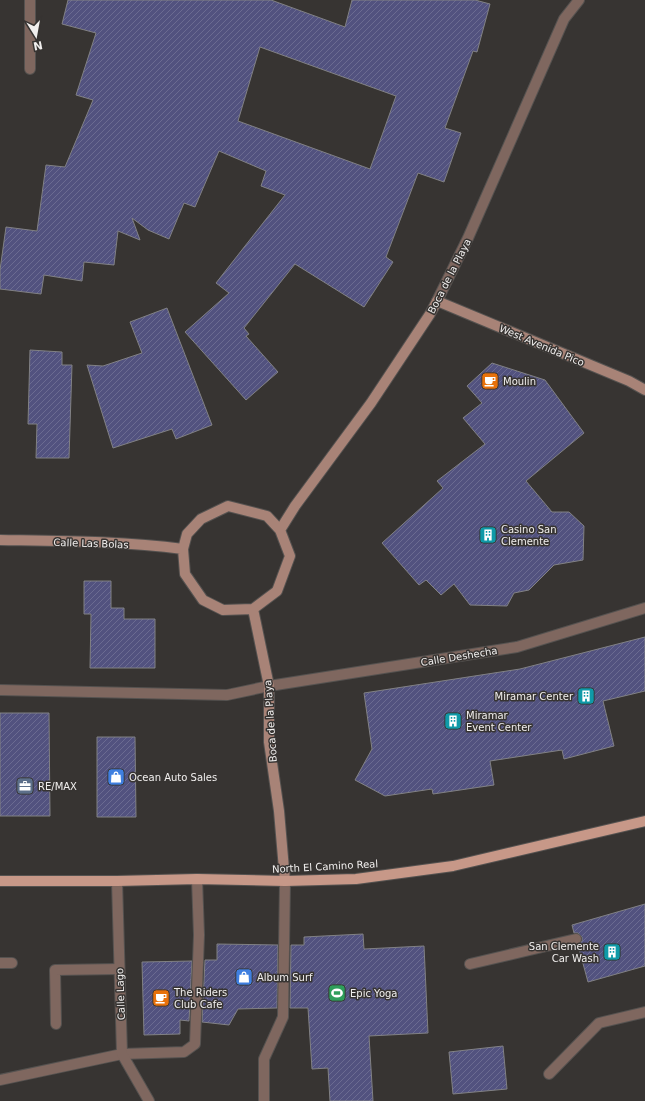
<svg xmlns="http://www.w3.org/2000/svg" width="645" height="1101" viewBox="0 0 645 1101" font-family="'DejaVu Sans',sans-serif">
<style>
.building{fill:url(#building-hatch);stroke:#818184;fill-rule:evenodd}
.lines{fill:none;stroke-linecap:round;stroke-linejoin:round}
.lane-casing{stroke:#555250;stroke-width:12}
.street-casing{stroke:#555250;stroke-width:12}
.secondary-casing{stroke:#555250;stroke-width:12}
.primary-casing{stroke:#555250;stroke-width:12}
.lane{stroke:#7f675f;stroke-width:10}
.street{stroke:#7f675f;stroke-width:10}
.secondary{stroke:#a88377;stroke-width:10}
.primary{stroke:#c79888;stroke-width:10}
.labels{text-anchor:middle;stroke-width:3;stroke-linejoin:round;paint-order:stroke}
.street-label{font-size:10px;fill:#f1efee;stroke:#373432}
.poi-label{font-size:10px;fill:#f1efee;stroke:#373432;text-anchor:start}
</style>
<defs>
<pattern id="building-hatch" width="6" height="6" patternUnits="userSpaceOnUse"><rect width="6" height="6" fill="#52527f"/><path d="M-1 1l2-2M0 6l6-6M5 7l2-2" fill="none" stroke="#6b6b91"/></pattern>
</defs>
<rect width="100%" height="100%" fill="#373432"/>
<path class="building" d="M 68,0 L 271,0 L 345,27 L 352,0 L 475,0 L 490,4 L 477,52 L 473,51 L 445,128 L 461,133 L 444,182 L 418,173 L 386,257 L 393,262 L 364,307 L 295,264 L 244,328 L 249,334 L 246,336 L 278,372 L 246,400 L 185,332 L 229,293 L 216,283 L 285,195 L 261,186 L 266,171 L 219,151 L 195,207 L 184,203 L 169,239 L 148,230 L 132,218 L 140,240 L 118,231 L 114,265 L 84,262 L 82,281 L 44,275 L 41,294 L 0,289 L 0,270 L 6,227 L 37,231 L 46,165 L 65,167 L 93,100 L 76,95 L 96,33 L 62,24 ZM 260,47 L 396,96 L 370,169 L 238,121 Z
M 167,308 L 212,425 L 176,439 L 172,429 L 113,448 L 87,365 L 103,366 L 142,353 L 130,322 Z
M 30,350 L 62,352 L 62,365 L 72,365 L 69,458 L 36,458 L 37,424 L 28,424 Z
M 492,363 L 545,380 L 584,433 L 526,481 L 552,512 L 569,512 L 584,526 L 583,560 L 554,565 L 529,590 L 514,593 L 507,606 L 470,605 L 454,584 L 441,595 L 426,580 L 419,585 L 382,543 L 443,488 L 437,481 L 485,444 L 463,418 L 482,403 L 467,386 Z
M 84,581 L 111,581 L 111,608 L 124,608 L 124,619 L 155,619 L 155,668 L 90,668 L 91,614 L 84,614 Z
M 645,637 L 645,691 L 603,701 L 614,746 L 564,759 L 562,750 L 490,761 L 494,785 L 433,794 L 432,789 L 385,796 L 355,780 L 372,749 L 364,693 L 520,669 Z
M 0,713 L 49,713 L 50,816 L 0,816 Z
M 97,737 L 135,737 L 136,817 L 97,817 Z
M 645,904 L 645,966 L 588,982 L 578,945 L 582,941 L 582,937 L 578,933 L 574,933 L 572,925 Z
M 363,934 L 364,949 L 424,946 L 428,1033 L 369,1036 L 373,1101 L 330,1101 L 328,1068 L 312,1069 L 308,1008 L 290,1008 L 291,945 L 304,945 L 304,937 Z
M 217,944 L 278,945 L 277,1008 L 238,1009 L 229,1025 L 202,1022 L 205,960 L 217,960 Z
M 192,961 L 189,1021 L 180,1020 L 180,1034 L 144,1035 L 142,962 Z
M 503,1046 L 507,1089 L 453,1094 L 449,1052 Z"/>
<g class="lines">
<defs>
<path id="lane" d="M 0,690 L 227,695 L 269,686
M 0,963 L 12,963
M 470,964 L 576,939
M 56,1024 L 55,970 L 119,969
M 549,1074 L 599,1023 L 645,1012
M 0,1080 L 122,1054 L 184,1052 L 195,1044 L 199,935 L 197,879
M 264,1101 L 264,1059 L 283,1017 L 285,881"/>
<path id="street" d="M 30,69 L 30,0
M 437,301 L 468,238 L 564,19 L 579,0
M 269,686 L 517,647 L 645,608
M 117,881 L 122,1054 L 149,1101"/>
<path id="secondary" d="M 228,506 L 267,516 L 280,530 L 290,556 L 277,591 L 253,609 L 223,610 L 203,600 L 185,574 L 183,549 L 187,534 L 201,519 Z
M 280,530 L 295,506 L 371,403 L 430,314 L 437,301 L 629,381 L 645,390
M 0,540 C 61,541 123,541 183,549
M 253,609 L 269,686 L 269,742 L 279,811 L 285,881"/>
<path id="primary" d="M 0,881 L 117,881 L 197,879 L 285,881 L 356,879 L 453,866 L 645,821"/>
</defs>
<use href="#lane" class="lane-casing"/>
<use href="#street" class="street-casing"/>
<use href="#secondary" class="secondary-casing"/>
<use href="#primary" class="primary-casing"/>
<use href="#lane" class="lane"/>
<use href="#street" class="street"/>
<use href="#secondary" class="secondary"/>
<use href="#primary" class="primary"/>
</g>
<defs>
<symbol id="cafe-square" viewBox="-11 -11 22 22"><rect x="-9" y="-9" width="18" height="18" rx="4" fill="#e8710a" stroke="#373432"/><path d="M-5.5-4.5H6V0H3Q3 3.5 0 3.5H-2.5Q-5.5 3.5-5.5 0ZM3-3.2v2h1.7v-2ZM-6 4.5H4V6H-6Z" fill="#fff"/></symbol>
<symbol id="building-square" viewBox="-11 -11 22 22"><rect x="-9" y="-9" width="18" height="18" rx="4" fill="#0f9aa8" stroke="#373432"/><path d="M-4-6H4V6H1V3H-1V6H-4ZM-2.5-4.3h1.7v1.8h-1.7ZM.8-4.3h1.7v1.8H.8ZM-2.5-1h1.7V.8h-1.7ZM.8-1h1.7V.8H.8Z" fill="#fff"/></symbol>
<symbol id="shop-square" viewBox="-11 -11 22 22"><rect x="-9" y="-9" width="18" height="18" rx="4" fill="#3f7fe0" stroke="#373432"/><path d="M-5-2.5h2.3a2.7 3.5 0 0 1 5.4 0H5L5.5 6h-11ZM-1.5-2.5h3a1.5 2.3 0 0 0-3 0Z" fill="#fff"/></symbol>
<symbol id="office-square" viewBox="-11 -11 22 22"><rect x="-9" y="-9" width="18" height="18" rx="4" fill="#5c6f8a" stroke="#373432"/><path d="M-6-3h4V-5.5h4V-3h4V5H-6ZM-1-4.5V-3h2v-1.5ZM-6 0V1H6V0Z" fill="#fff"/></symbol>
<symbol id="stadium-square" viewBox="-11 -11 22 22"><rect x="-9" y="-9" width="18" height="18" rx="4" fill="#2e9e5b" stroke="#373432"/><path d="M0-5a6.5 5 0 1 0 0 10a6.5 5 0 1 0 0-10ZM-3.5-1.8h7v3.6h-7Z" fill="#fff"/></symbol>
</defs>
<g fill-rule="evenodd">
<use href="#cafe-square" x="480" y="371" width="20" height="20"/>
<use href="#building-square" x="478" y="525" width="20" height="20"/>
<use href="#building-square" x="576" y="686" width="20" height="20"/>
<use href="#building-square" x="443" y="711" width="20" height="20"/>
<use href="#shop-square" x="106" y="767" width="20" height="20"/>
<use href="#office-square" x="15" y="776" width="20" height="20"/>
<use href="#building-square" x="602" y="942" width="20" height="20"/>
<use href="#shop-square" x="234" y="967" width="20" height="20"/>
<use href="#stadium-square" x="327" y="983" width="20" height="20"/>
<use href="#cafe-square" x="151" y="988" width="20" height="20"/>
</g>
<g class="labels">
<g class="street-label">
<text transform="translate(449 276) rotate(-63)" y="4">Boca de la Playa</text>
<text transform="translate(542 345) rotate(23)" y="4">West Avenida Pico</text>
<text transform="translate(91 543) rotate(2)" y="4">Calle Las Bolas</text>
<text transform="translate(459 656) rotate(-9)" y="4">Calle Deshecha</text>
<text transform="translate(270 721) rotate(-94)" y="4">Boca de la Playa</text>
<text transform="translate(325 866) rotate(-3)" y="4">North El Camino Real</text>
<text transform="translate(120 994) rotate(-92)" y="4">Calle Lago</text>
</g>
<g class="poi-label">
<text x="503" y="385">Moulin</text>
<text x="501" y="533">Casino San<tspan x="501" dy="12">Clemente</tspan></text>
<text x="573" y="700" text-anchor="end">Miramar Center</text>
<text x="466" y="719">Miramar<tspan x="466" dy="12">Event Center</tspan></text>
<text x="129" y="781">Ocean Auto Sales</text>
<text x="38" y="790">RE/MAX</text>
<text x="599" y="950" text-anchor="end">San Clemente<tspan x="599" dy="12">Car Wash</tspan></text>
<text x="257" y="981">Album Surf</text>
<text x="174" y="996">The Riders<tspan x="174" dy="12">Club Cafe</tspan></text>
<text x="350" y="997">Epic Yoga</text>
</g>
</g>
<g transform="translate(36 36) rotate(169)" stroke="#373432" stroke-width="3" paint-order="stroke">
<path d="M0-3L7 15L0 10L-7 15Z" fill="#f1efee"/>
<text y="-6" font-size="11" font-weight="bold" text-anchor="middle" fill="#f1efee">N</text>
</g>
</svg>
